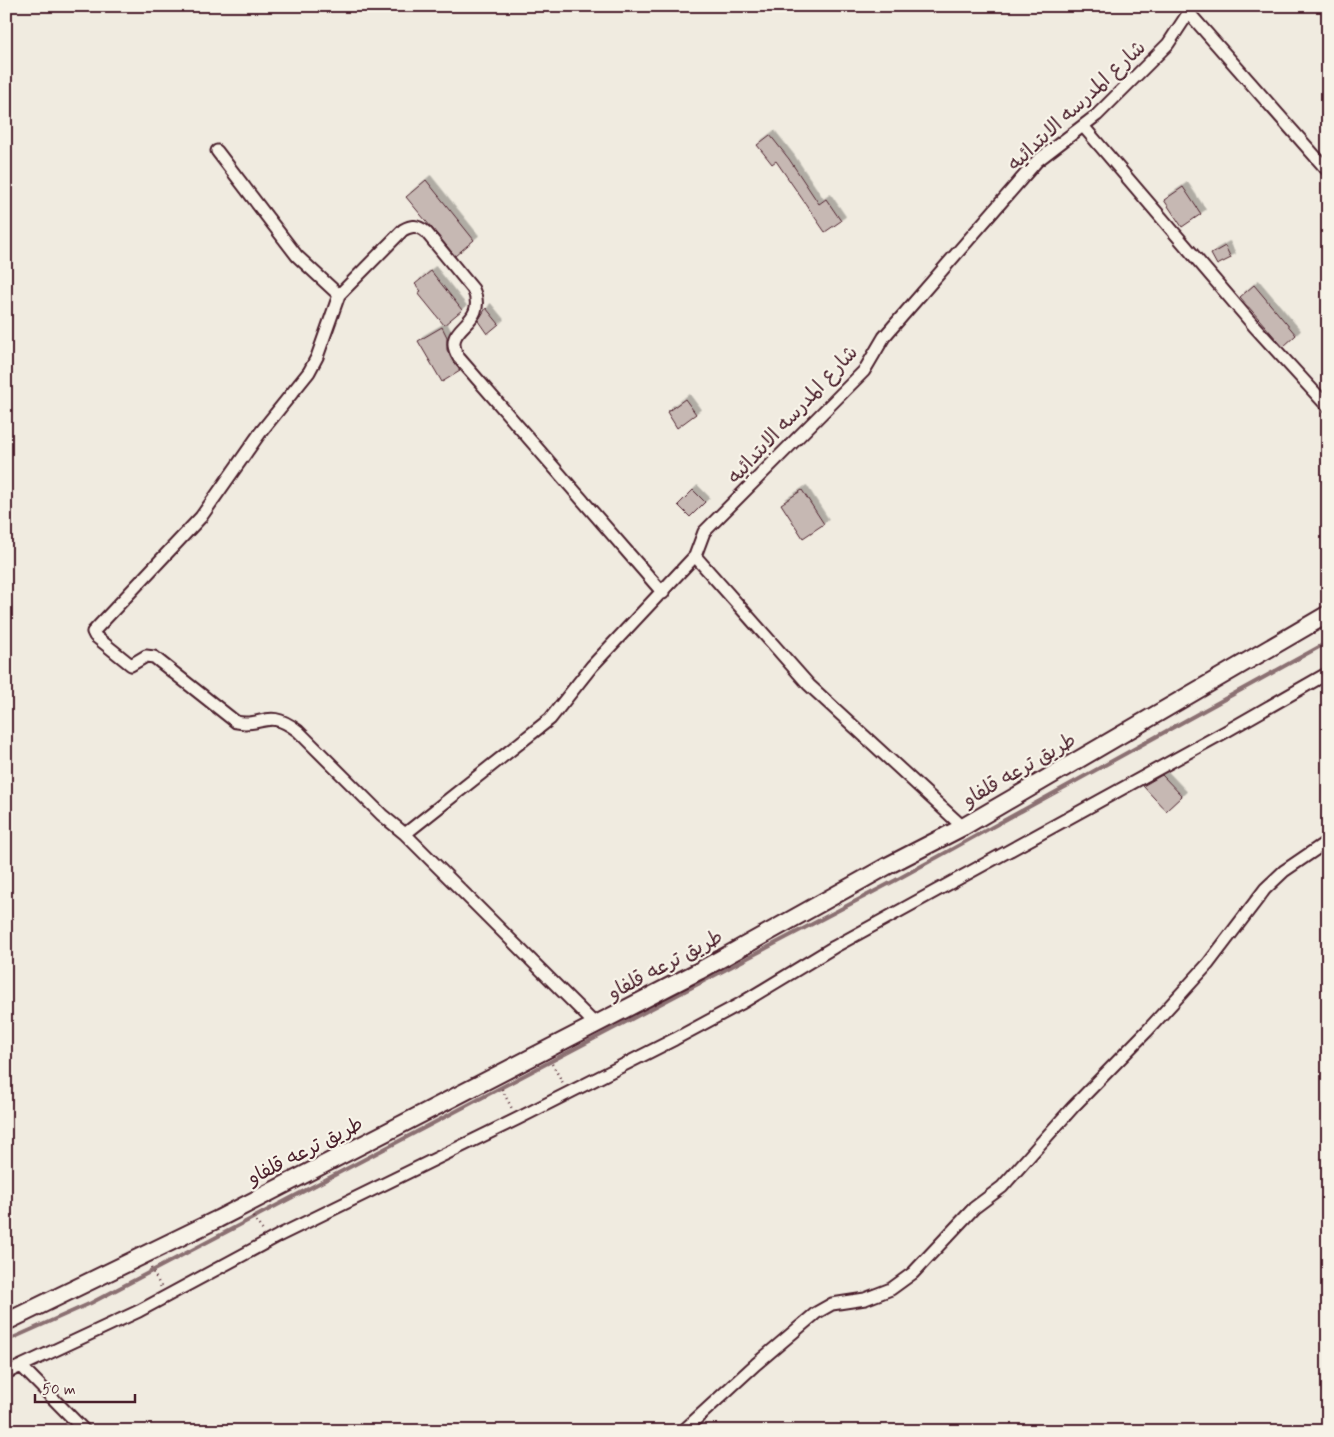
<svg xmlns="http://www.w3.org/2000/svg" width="1334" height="1437" viewBox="0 0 1334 1437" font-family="Mynerve,'Playpen Sans Arabic',sans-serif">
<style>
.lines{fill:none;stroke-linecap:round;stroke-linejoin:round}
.stream{stroke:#8b6f72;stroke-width:4}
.building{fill:#c6b8b3;stroke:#4a1f2b;filter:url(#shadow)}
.street-casing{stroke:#4a1f2b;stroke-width:15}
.secondary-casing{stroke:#4a1f2b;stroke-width:20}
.path{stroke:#4a1f2b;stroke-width:2.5;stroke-dasharray:1 4;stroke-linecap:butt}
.street{stroke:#f7f3e8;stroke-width:11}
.secondary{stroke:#f7f3e8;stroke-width:16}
.labels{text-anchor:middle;stroke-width:4.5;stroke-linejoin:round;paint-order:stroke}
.street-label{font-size:20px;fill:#4a1f2b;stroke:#f7f3e8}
</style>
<defs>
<filter id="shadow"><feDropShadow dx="4.5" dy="-4.5" stdDeviation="0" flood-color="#0004"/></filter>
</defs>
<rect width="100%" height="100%" fill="#f0ebe0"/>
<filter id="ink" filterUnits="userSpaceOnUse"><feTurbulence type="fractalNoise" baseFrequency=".02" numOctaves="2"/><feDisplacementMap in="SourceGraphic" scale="10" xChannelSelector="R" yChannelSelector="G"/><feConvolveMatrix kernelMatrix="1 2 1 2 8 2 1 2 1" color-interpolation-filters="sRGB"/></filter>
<g filter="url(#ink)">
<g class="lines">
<path class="stream" d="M 6,1341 L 91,1303 L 896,880 L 1328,642"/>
</g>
<path class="building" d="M 770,135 L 789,159 L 819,204 L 826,199 L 841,221 L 825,232 L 776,161 L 772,164 L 757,145 Z
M 426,180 L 474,240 L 455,256 L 406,197 Z
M 1183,187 L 1201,214 L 1182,227 L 1164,200 Z
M 1225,246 L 1231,258 L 1217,265 L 1211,254 Z
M 431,271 L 462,310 L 444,325 L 418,293 L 421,291 L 415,284 Z
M 1254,285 L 1296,335 L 1283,347 L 1240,297 Z
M 486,308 L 499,324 L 487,334 L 478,321 Z
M 442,327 L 447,337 L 447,350 L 460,371 L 442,382 L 418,341 Z
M 685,399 L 696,414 L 677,428 L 667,412 Z
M 693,490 L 705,502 L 690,517 L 678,505 Z
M 802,490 L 824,524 L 803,538 L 781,504 Z
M 1162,775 L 1182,796 L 1166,811 L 1143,786 Z"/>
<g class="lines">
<defs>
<path id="street" d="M 1189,13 L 1328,171
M 1083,126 L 1254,326 L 1328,407
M 217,151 L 297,256 L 339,295
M 695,556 L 809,685 L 963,827
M 405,834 L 550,719 L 592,666 L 695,556 L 704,532 L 864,371 L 884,337 L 1037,161 L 1097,115 L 1168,44 L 1193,6
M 596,1025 L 405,834 L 382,815 L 298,731 C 267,707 263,728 236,722 L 154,657 L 146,656 L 131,665 L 95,636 L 93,632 L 201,517 L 260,433 L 309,372 L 317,357 L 339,295 L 403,230 C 412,225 417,225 426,232 L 473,289 C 490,327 438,325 459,358 L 663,593
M 21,1366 L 85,1431
M 6,1373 L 139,1311 L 278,1236 L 517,1119 L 675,1039 L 740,1004 L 834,947 L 1225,732 L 1328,673
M 683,1431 L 756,1364 L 816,1313 L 832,1304 L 865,1299 L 891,1289 L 913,1273 L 974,1208 L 1002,1187 L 1073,1107 L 1147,1031 L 1208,964 L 1265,889 L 1284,871 L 1328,841"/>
<path id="secondary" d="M 6,1322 L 218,1219 L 699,971 L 889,865 L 963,827 L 1328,614"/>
</defs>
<use href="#street" class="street-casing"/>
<use href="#secondary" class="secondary-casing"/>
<path class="path" d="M 552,1064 L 563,1083
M 502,1089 L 512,1109
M 253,1217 L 263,1231
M 151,1268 L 161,1287"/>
<use href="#street" class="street"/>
<use href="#secondary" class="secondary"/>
</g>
</g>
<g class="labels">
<g class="street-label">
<text transform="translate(1076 105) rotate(-43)" y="7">شارع المدرسه الابتدائيه</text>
<text transform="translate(792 414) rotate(-47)" y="7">شارع المدرسه الابتدائيه</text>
<text transform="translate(1019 769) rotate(-30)" y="7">طريق ترعه قلفاو</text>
<text transform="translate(665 964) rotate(-28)" y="7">طريق ترعه قلفاو</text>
<text transform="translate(305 1150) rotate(-27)" y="7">طريق ترعه قلفاو</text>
</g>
</g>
<rect width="1334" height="1437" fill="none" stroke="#f7f3e8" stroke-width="25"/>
<rect x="12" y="12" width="1309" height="1412" fill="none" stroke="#4a1f2b" stroke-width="2" filter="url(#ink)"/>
<path d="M35 1394v8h100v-8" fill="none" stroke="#4a1f2b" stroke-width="2.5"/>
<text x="42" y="1394" font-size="15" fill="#4a1f2b" stroke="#f7f3e8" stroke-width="4" paint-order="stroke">50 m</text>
</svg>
